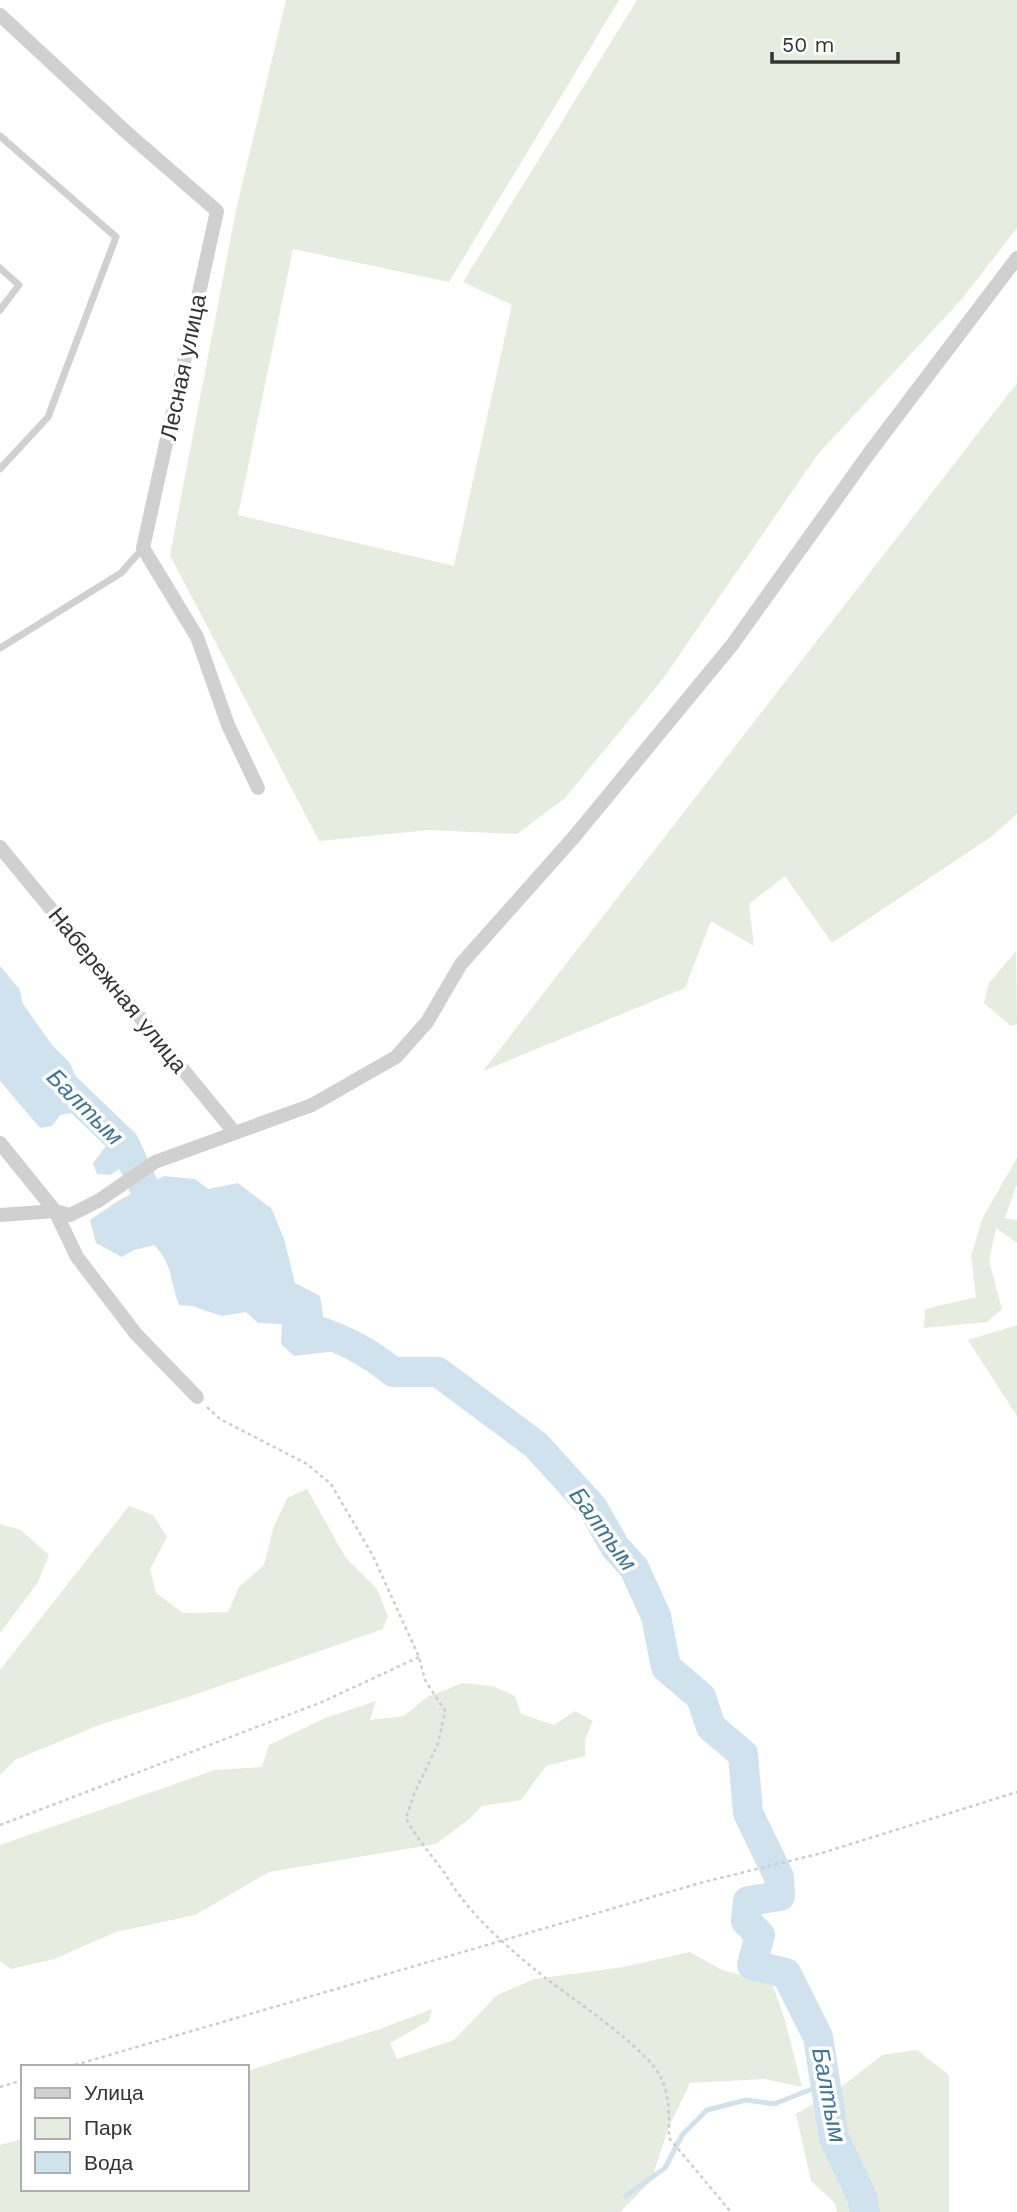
<svg xmlns="http://www.w3.org/2000/svg" width="1017" height="2212" viewBox="0 0 1017 2212" font-family="'Work Sans',sans-serif">
<style>
.green{fill:#e6ecdf}
.water{fill:#cfe2ee}
.lines{fill:none;stroke-linecap:round;stroke-linejoin:round}
.stream{stroke:#cfe2ee;stroke-width:5}
.river{stroke:#cfe2ee;stroke-width:30}
.path{stroke:#cdcdcd;stroke-width:2.5;stroke-dasharray:3.5 3.5;stroke-linecap:butt}
.service{stroke:#d0d0d0;stroke-width:7}
.minor{stroke:#d0d0d0;stroke-width:14}
.labels{text-anchor:middle;stroke-width:7;stroke-linejoin:round;paint-order:stroke}
.street-label{font-size:23px;fill:#333;stroke:#fff}
.water-label{font-size:24px;font-style:italic;fill:#3f7597;stroke:#fff}
</style>
<rect width="100%" height="100%" fill="#fff"/>
<path class="green" d="M 286,0 L 619,0 L 449,282 L 293,249 L 238,515 L 454,566 L 512,305 L 463,282 L 637,0 L 1017,0 L 1017,228 L 961,300 L 818,454 L 662,680 L 565,798 L 517,834 L 429,830 L 319,841 L 170,555 L 236,210 Z
M 1017,383 L 1017,814 L 991,837 L 832,943 L 785,876 L 749,904 L 754,946 L 711,921 L 685,988 L 483,1071 Z
M 1016,951 L 1017,1024 L 1011,1026 L 984,1003 L 989,983 Z
M 1017,1158 L 1017,1184 L 1005,1218 L 1017,1220 L 1017,1243 L 996,1228 L 989,1261 L 1002,1309 L 987,1322 L 924,1328 L 925,1309 L 976,1297 L 971,1256 L 983,1217 Z
M 1017,1325 L 1017,1416 L 968,1340 Z
M 307,1489 L 346,1558 L 377,1589 L 388,1616 L 383,1629 L 188,1697 L 99,1725 L 15,1760 L 0,1775 L 0,1670 L 129,1506 L 153,1515 L 167,1537 L 150,1569 L 156,1593 L 183,1613 L 228,1612 L 239,1587 L 264,1565 L 273,1529 L 287,1498 Z
M 0,1524 L 21,1530 L 49,1555 L 38,1582 L 0,1633 Z
M 463,1683 L 492,1686 L 515,1696 L 521,1714 L 554,1725 L 575,1711 L 593,1721 L 585,1740 L 585,1756 L 546,1766 L 521,1800 L 482,1806 L 468,1820 L 436,1844 L 269,1872 L 195,1915 L 116,1932 L 54,1959 L 11,1969 L 0,1961 L 0,1845 L 215,1770 L 262,1767 L 269,1745 L 325,1718 L 376,1701 L 370,1720 L 404,1716 L 427,1697 Z
M 690,1952 L 722,1970 L 772,1983 L 785,2020 L 802,2087 L 764,2079 L 690,2083 L 668,2129 L 651,2181 L 620,2212 L 0,2212 L 0,2145 L 23,2139 L 23,2189 L 247,2189 L 247,2071 L 380,2029 L 432,2009 L 429,2021 L 390,2043 L 397,2059 L 454,2040 L 497,1995 L 535,1979 L 624,1967 Z
M 917,2050 L 949,2075 L 949,2212 L 837,2212 L 835,2203 L 811,2181 L 796,2114 L 840,2088 L 882,2055 Z"/>
<path class="water" d="M 0,966 L 20,990 L 23,1004 L 52,1045 L 70,1063 L 80,1089 L 90,1103 L 84,1111 L 60,1115 L 52,1126 L 40,1128 L 0,1081 Z
M 127,1136 L 136,1152 L 130,1162 L 110,1175 L 97,1174 L 93,1163 L 113,1137 Z
M 164,1176 L 195,1179 L 208,1189 L 238,1183 L 272,1209 L 284,1239 L 295,1283 L 320,1296 L 323,1314 L 321,1324 L 337,1332 L 352,1333 L 353,1349 L 294,1356 L 281,1344 L 282,1324 L 258,1323 L 246,1312 L 222,1316 L 192,1306 L 179,1305 C 170,1282 173,1264 154,1245 L 134,1250 L 122,1257 L 96,1243 L 90,1220 L 118,1201 Z"/>
<g class="lines">
<path class="stream" d="M 626,2196 L 665,2168 L 682,2135 L 707,2110 L 746,2100 L 774,2104 L 825,2084"/>
<path class="river" d="M 57,1079 L 124,1143 L 150,1200 L 168,1218
M 315,1330 C 344,1339 370,1353 393,1372 L 438,1372 L 536,1445 L 593,1508 L 615,1547 L 634,1568 L 656,1616 L 666,1667 L 701,1697 L 711,1727 L 743,1754 L 748,1813 L 779,1877 L 780,1896 L 748,1901 L 746,1921 L 760,1935 L 752,1965 L 786,1973 L 818,2037 L 834,2138 L 862,2197 L 865,2212"/>
<path class="path" d="M 207,1407 L 220,1419 L 307,1464 L 331,1484 L 373,1556 L 419,1657 L 425,1680 L 445,1711 L 438,1744 L 414,1794 L 406,1818 C 416,1838 430,1853 443,1871 C 449,1879 454,1889 461,1897 C 477,1920 515,1954 538,1972 C 567,1996 649,2048 662,2080 C 670,2098 669,2119 669,2138 L 731,2212
M 0,1825 L 322,1702 L 419,1657
M 68,2067 L 700,1883 L 822,1853 L 1017,1792
M 0,2087 L 23,2080"/>
<path class="service" d="M 0,136 L 116,237 L 48,417 L 0,469
M 0,268 L 19,285 L 0,310
M 0,648 L 121,573 L 143,548"/>
<path class="minor" d="M 0,15 L 125,131 L 217,211 L 143,548 L 197,637 L 228,725 L 258,788
M 0,847 L 235,1133
M 0,1143 L 55,1211 L 77,1257 L 136,1334 L 197,1397
M 0,1215 L 55,1211 L 70,1215 L 98,1201 L 155,1162 L 312,1105 L 396,1057 L 427,1022 L 461,964 L 574,837 L 732,645 L 870,452 L 1017,258"/>
</g>
<g class="labels">
<g class="street-label">
<text transform="translate(183 367) rotate(-78)" y="8">Лесная улица</text>
<text transform="translate(118 990) rotate(51)" y="8">Набережная улица</text>
</g>
<g class="water-label">
<text transform="translate(85 1107) rotate(45)" y="8">Балтым</text>
<text transform="translate(603 1529) rotate(54)" y="8">Балтым</text>
<text transform="translate(829 2095) rotate(79)" y="8">Балтым</text>
</g>
</g>
<rect x="21" y="2065" width="228" height="126" fill="#ffffff" stroke="#adadad" stroke-width="2"/>
<rect x="35" y="2088" width="35" height="10" fill="#d0d0d0" stroke="#adadad" stroke-width="2"/>
<text x="84" y="2100" font-size="21" fill="#333333">Улица</text>
<rect x="35" y="2118" width="35" height="21" fill="#e6ecdf" stroke="#adadad" stroke-width="2"/>
<text x="84" y="2135" font-size="21" fill="#333333">Парк</text>
<rect x="35" y="2152" width="35" height="21" fill="#cfe2ee" stroke="#adadad" stroke-width="2"/>
<text x="84" y="2170" font-size="21" fill="#333333">Вода</text>
<path d="M772 52v10h126v-10" fill="none" stroke="#333333" stroke-width="3.5"/>
<text x="782" y="52" font-size="21" fill="#333333" stroke="#ffffff" stroke-width="5" paint-order="stroke">50 m</text>
</svg>
